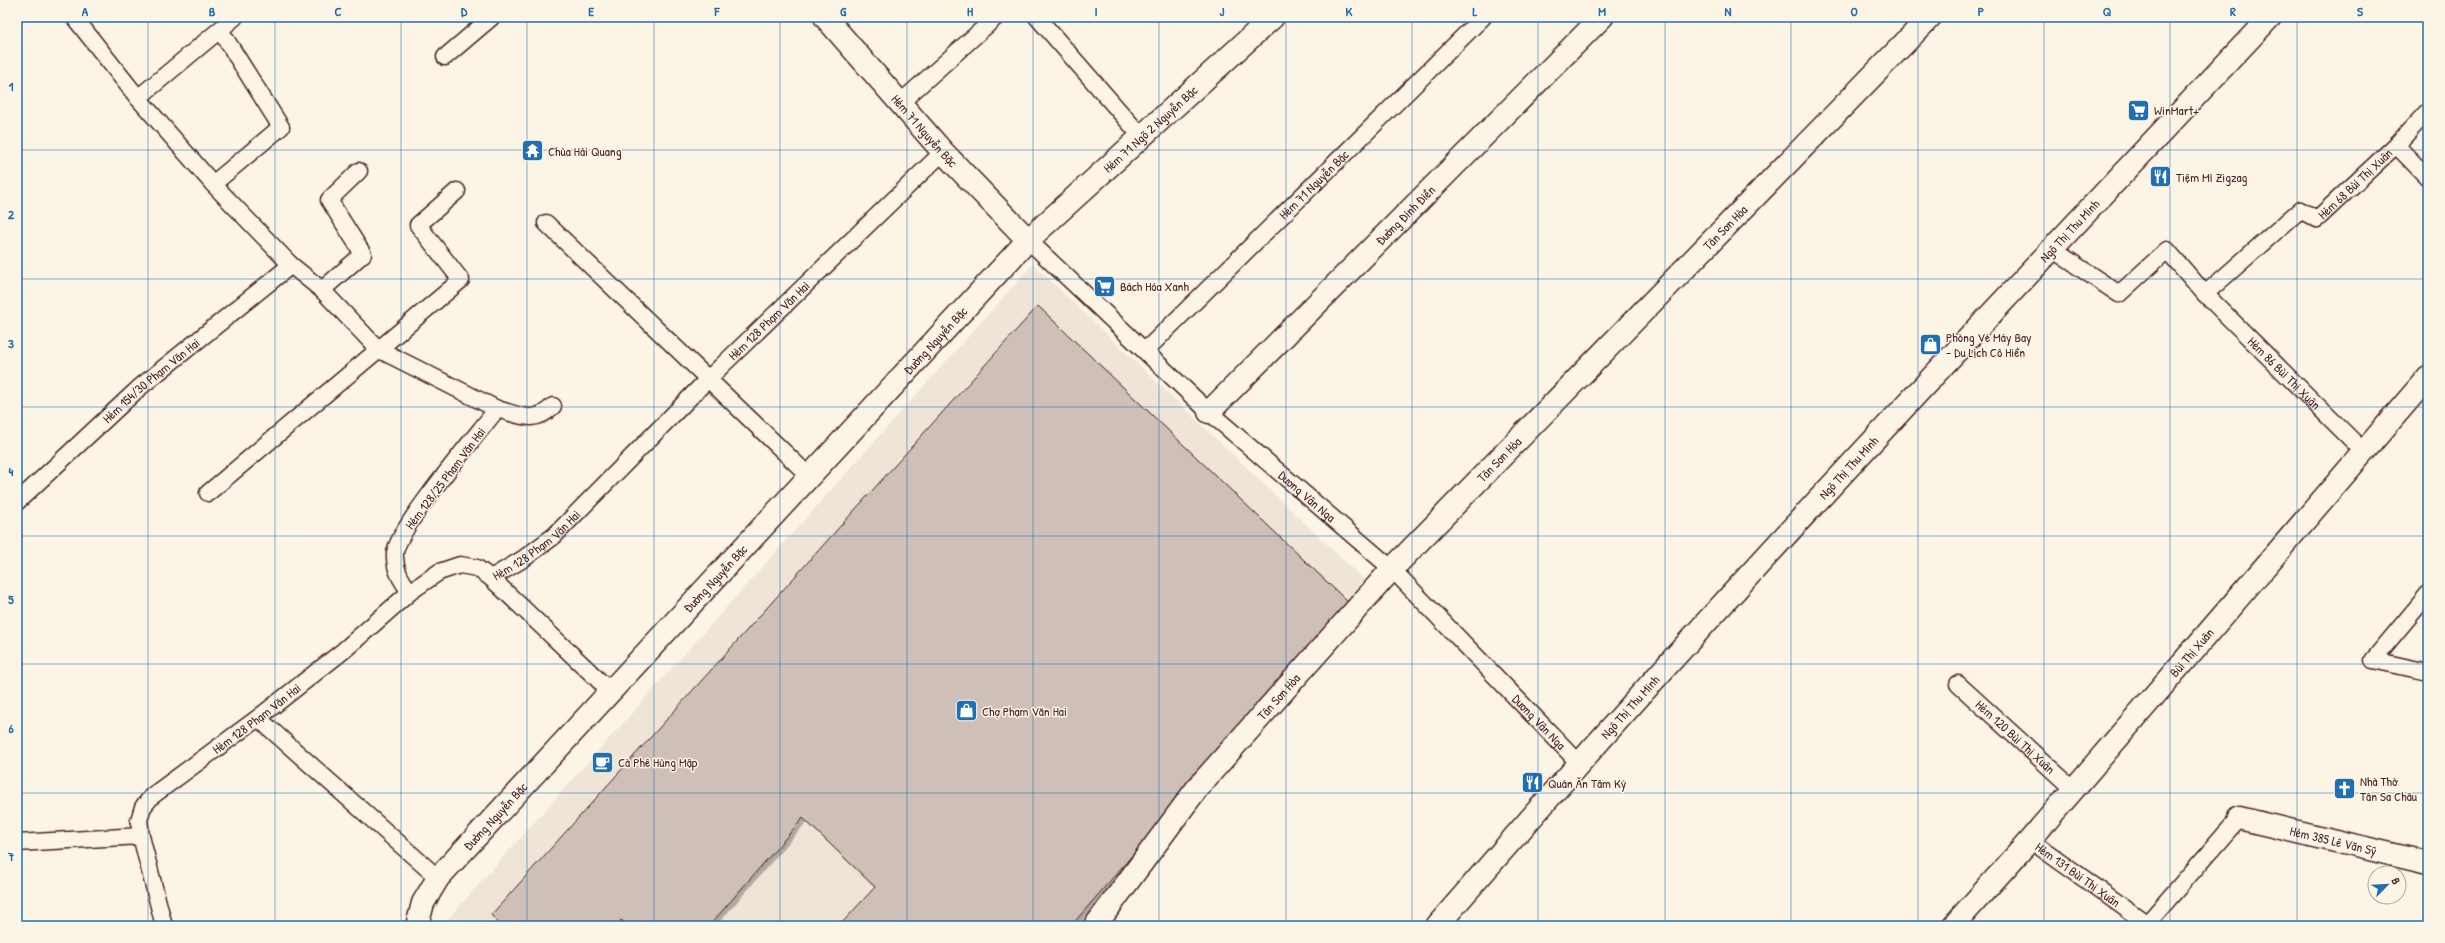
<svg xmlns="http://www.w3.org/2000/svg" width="2445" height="943" viewBox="0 0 2445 943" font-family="'Patrick Hand',sans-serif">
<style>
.built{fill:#eee5d7}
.building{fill:#cfc0b7;stroke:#4a1f2b;filter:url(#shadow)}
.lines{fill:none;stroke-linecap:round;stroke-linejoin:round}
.lane-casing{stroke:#4a1f2b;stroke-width:19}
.street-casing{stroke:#4a1f2b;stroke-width:25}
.lane{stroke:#fcf5e5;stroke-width:16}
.street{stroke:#fcf5e5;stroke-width:22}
.grid{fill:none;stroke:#1f6fb2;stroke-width:1;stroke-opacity:0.55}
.labels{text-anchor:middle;stroke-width:3;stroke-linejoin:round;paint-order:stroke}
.poi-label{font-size:13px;fill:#4a1f2b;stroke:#fcf5e5;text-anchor:start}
.street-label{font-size:13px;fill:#4a1f2b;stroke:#fcf5e5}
.neatline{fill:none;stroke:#1f6fb2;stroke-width:1.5}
.grid-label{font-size:13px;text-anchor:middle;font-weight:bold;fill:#1f6fb2}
</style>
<defs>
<filter id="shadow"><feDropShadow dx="3.5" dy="3.5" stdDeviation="0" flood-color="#0004"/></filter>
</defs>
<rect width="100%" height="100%" fill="#fcf5e5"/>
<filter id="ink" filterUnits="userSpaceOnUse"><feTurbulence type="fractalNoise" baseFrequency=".025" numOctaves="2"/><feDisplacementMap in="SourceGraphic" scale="8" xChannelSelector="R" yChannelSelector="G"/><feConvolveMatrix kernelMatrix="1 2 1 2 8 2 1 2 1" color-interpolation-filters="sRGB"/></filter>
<g filter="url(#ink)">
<path class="built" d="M 1033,264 L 1381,596 L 1082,926 L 446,926 L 446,921 Z"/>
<path class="building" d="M 1038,306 L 1350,604 L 1071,926 L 839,926 L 875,887 L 803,818 L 709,926 L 629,926 L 621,920 L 616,926 L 501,926 L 491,915 Z"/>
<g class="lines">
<defs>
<g id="lane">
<path d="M 74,17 L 138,98 L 213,184 L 291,265 L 322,290 L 378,349 L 497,409 C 477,435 398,527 395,553 C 394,569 401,580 410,592"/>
<path d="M 1037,17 L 1141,136"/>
<path d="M 445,57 L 492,17"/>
<path d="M 138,98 L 235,17"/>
<path d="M 900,103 L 996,17"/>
<path d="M 2396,145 L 2428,178"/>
<path d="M 213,184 L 281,127 L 220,30"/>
<path d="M 546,223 L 809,476"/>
<path id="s1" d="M 1028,240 L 1209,412 L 1392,569 L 1578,762"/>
<path id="s2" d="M 2052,249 L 2119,294 L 2167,250 L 2205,294 L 2364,452"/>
<path d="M 322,290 L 363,254 L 329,200 L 359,171"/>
<path id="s3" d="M 2205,294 L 2300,210 L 2317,219 L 2396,145 L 2428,111"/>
<path id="s4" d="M 1145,351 L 1483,17"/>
<path d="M 497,409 C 520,415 534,425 553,406"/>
<path d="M 208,493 L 461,280 L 418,225 L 457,191"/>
<path id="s5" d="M 17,502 L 139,388 L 291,265"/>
<path d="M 491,578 L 610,691"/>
<path d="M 2428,594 L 2373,660 L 2428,672"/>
<path id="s6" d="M 1958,684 L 2073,789"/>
<path d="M 258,718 L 438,878"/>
<path id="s7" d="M 2030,840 L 2150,926"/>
<path d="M 17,843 L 141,836"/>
<path id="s8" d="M 164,926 L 141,836 L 139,820 L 143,807 L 152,796 L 258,718 L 343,651 L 410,592 L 439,572 L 460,565 L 477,568 L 491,578 L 523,559 L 554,536 L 707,380 L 943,152"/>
<path d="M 2145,926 L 2239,818"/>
</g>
<g id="street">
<path id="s9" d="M 825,17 L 943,152 L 1028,240"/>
<path id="s10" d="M 1209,412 L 1602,17"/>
<path id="s11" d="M 2239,818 L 2428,863"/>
<path id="s12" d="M 417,926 L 423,903 L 438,878 L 1028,240 L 1273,17"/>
<path id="s13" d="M 1095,926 L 1198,787 L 1392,569 L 1930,17"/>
<path id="s14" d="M 1437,926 C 1705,615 1989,316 2270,17"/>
<path id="s15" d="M 1953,926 L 2030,840 L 2428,377"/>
</g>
</defs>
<use href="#lane" class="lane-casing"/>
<use href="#street" class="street-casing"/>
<use href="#lane" class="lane"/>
<use href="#street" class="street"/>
</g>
</g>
<path class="grid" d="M 148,17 L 148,926M 275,17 L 275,926M 401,17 L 401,926M 527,17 L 527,926M 654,17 L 654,926M 780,17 L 780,926M 907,17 L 907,926M 1033,17 L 1033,926M 1159,17 L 1159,926M 1286,17 L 1286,926M 1412,17 L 1412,926M 1538,17 L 1538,926M 1665,17 L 1665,926M 1791,17 L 1791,926M 1918,17 L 1918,926M 2044,17 L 2044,926M 2170,17 L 2170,926M 2297,17 L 2297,926M 17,150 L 2428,150M 17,279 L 2428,279M 17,407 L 2428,407M 17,536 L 2428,536M 17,664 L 2428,664M 17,793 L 2428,793"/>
<defs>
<symbol id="supermarket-square" viewBox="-11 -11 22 22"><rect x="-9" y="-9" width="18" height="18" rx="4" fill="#1f6fb2" stroke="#fcf5e5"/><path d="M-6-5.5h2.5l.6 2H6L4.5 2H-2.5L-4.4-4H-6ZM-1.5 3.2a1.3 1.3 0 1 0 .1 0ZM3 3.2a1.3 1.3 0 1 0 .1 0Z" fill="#fff"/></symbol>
<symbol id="temple-square" viewBox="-11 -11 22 22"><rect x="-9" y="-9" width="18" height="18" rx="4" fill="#1f6fb2" stroke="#fcf5e5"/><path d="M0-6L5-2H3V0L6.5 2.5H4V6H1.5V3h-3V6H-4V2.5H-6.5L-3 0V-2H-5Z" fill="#fff"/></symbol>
<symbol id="restaurant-square" viewBox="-11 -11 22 22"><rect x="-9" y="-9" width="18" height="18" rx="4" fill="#1f6fb2" stroke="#fcf5e5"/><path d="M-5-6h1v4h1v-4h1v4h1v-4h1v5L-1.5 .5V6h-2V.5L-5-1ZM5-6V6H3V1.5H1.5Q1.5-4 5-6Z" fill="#fff"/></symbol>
<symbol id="shop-square" viewBox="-11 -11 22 22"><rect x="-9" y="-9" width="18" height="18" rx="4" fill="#1f6fb2" stroke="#fcf5e5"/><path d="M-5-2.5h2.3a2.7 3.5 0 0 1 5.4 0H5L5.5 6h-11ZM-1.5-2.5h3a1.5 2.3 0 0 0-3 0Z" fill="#fff"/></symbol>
<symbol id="cafe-square" viewBox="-11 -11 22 22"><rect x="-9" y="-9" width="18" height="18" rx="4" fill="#1f6fb2" stroke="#fcf5e5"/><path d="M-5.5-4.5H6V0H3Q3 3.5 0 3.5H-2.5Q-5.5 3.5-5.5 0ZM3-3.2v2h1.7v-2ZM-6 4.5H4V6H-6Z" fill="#fff"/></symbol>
<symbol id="church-square" viewBox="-11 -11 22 22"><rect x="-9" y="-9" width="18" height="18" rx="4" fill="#1f6fb2" stroke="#fcf5e5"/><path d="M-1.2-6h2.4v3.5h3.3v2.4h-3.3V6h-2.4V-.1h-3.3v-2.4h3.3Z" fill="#fff"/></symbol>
</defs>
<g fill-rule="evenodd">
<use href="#supermarket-square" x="2126" y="98" width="25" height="25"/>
<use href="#temple-square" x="520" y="138" width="25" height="25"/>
<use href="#restaurant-square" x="2148" y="164" width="25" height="25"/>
<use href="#supermarket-square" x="1092" y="274" width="25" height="25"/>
<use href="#shop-square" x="1918" y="332" width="25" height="25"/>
<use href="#shop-square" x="954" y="698" width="25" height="25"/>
<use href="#cafe-square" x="590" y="750" width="25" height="25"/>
<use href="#restaurant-square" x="1520" y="770" width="25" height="25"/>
<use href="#church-square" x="2332" y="776" width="25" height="25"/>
</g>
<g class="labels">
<g class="poi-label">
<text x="2154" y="115">WinMart+</text>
<text x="548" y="156">Chùa Hải Quang</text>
<text x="2176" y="182">Tiệm Mì Zigzag</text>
<text x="1120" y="291">Bách Hóa Xanh</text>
<text x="1946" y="342">Phòng Vé Máy Bay<tspan x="1946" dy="15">- Du Lịch Cô Hiền</tspan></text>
<text x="982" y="716">Chợ Phạm Văn Hai</text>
<text x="618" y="767">Cà Phê Hùng Mập</text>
<text x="2360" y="786">Nhà Thờ<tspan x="2360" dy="15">Tân Sa Châu</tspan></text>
<text x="1548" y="788">Quán Ăn Tâm Ký</text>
</g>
<g class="street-label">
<text dy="5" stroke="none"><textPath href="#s12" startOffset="1087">Hẻm 71 Ngõ 2 Nguyễn Bặc</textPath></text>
<text dy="5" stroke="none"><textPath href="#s9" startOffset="151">Hẻm 71 Nguyễn Bặc</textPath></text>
<text dy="5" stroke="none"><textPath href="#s3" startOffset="198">Hẻm 68 Bùi Thị Xuân</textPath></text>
<text dy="5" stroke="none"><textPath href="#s4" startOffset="237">Hẻm 71 Nguyễn Bặc</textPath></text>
<text dy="5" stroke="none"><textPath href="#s10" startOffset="278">Đường Đinh Điền</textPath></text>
<text dy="5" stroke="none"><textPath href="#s13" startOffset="942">Tân Sơn Hòa</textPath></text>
<text dy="5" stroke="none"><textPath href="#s14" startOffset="940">Ngô Thị Thu Minh</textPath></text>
<text dy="5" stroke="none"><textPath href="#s8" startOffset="938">Hẻm 128 Phạm Văn Hai</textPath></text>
<text dy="5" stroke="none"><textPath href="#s12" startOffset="785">Đường Nguyễn Bặc</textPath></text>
<text dy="5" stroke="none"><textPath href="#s2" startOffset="316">Hẻm 86 Bùi Thị Xuân</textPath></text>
<text dy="5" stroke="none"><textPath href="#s5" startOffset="181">Hẻm 154/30 Phạm Văn Hai</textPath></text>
<text dy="5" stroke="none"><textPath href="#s13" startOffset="618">Tân Sơn Hòa</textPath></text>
<text dy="5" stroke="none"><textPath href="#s14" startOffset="616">Ngô Thị Thu Minh</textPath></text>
<text transform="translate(445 478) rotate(-53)" y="5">Hẻm 128/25 Phạm Văn Hai</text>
<text dy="5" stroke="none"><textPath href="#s1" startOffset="379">Dương Vân Nga</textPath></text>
<text dy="5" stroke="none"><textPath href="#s8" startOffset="614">Hẻm 128 Phạm Văn Hai</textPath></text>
<text dy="5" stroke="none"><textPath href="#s12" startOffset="461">Đường Nguyễn Bặc</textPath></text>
<text dy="5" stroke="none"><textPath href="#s15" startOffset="363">Bùi Thị Xuân</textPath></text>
<text dy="5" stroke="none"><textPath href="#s13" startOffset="294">Tân Sơn Hòa</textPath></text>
<text dy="5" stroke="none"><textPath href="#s14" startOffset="292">Ngô Thị Thu Minh</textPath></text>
<text dy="5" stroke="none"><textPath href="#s8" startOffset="267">Hẻm 128 Phạm Văn Hai</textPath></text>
<text dy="5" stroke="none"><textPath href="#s1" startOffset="703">Dương Vân Nga</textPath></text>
<text dy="5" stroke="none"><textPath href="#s6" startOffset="78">Hẻm 120 Bùi Thị Xuân</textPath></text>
<text dy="5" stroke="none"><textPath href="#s12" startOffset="137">Đường Nguyễn Bặc</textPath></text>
<text dy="5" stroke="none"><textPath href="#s11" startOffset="97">Hẻm 385 Lê Văn Sỹ</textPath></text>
<text dy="5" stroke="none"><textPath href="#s7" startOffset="59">Hẻm 131 Bùi Thị Xuân</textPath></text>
</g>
</g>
<rect width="2445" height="943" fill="none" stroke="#fcf5e5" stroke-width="44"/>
<g transform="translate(2387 885) rotate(66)"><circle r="19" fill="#fcf5e5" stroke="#b59f9b"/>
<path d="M0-3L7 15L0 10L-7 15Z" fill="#1f6fb2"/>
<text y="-6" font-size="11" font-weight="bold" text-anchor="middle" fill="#4a1f2b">B</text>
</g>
<rect x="22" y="22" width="2401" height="899" class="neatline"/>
<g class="grid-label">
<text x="85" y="16">A</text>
<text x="212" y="16">B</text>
<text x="338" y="16">C</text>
<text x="464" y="16">D</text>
<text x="591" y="16">E</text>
<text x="717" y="16">F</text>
<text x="843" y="16">G</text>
<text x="970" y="16">H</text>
<text x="1096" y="16">I</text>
<text x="1222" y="16">J</text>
<text x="1349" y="16">K</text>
<text x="1475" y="16">L</text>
<text x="1602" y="16">M</text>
<text x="1728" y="16">N</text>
<text x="1854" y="16">O</text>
<text x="1981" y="16">P</text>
<text x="2107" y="16">Q</text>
<text x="2233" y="16">R</text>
<text x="2360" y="16">S</text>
<text x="11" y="91">1</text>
<text x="11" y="219">2</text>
<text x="11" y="348">3</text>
<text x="11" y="476">4</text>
<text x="11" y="604">5</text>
<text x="11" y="733">6</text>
<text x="11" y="861">7</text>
</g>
</svg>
